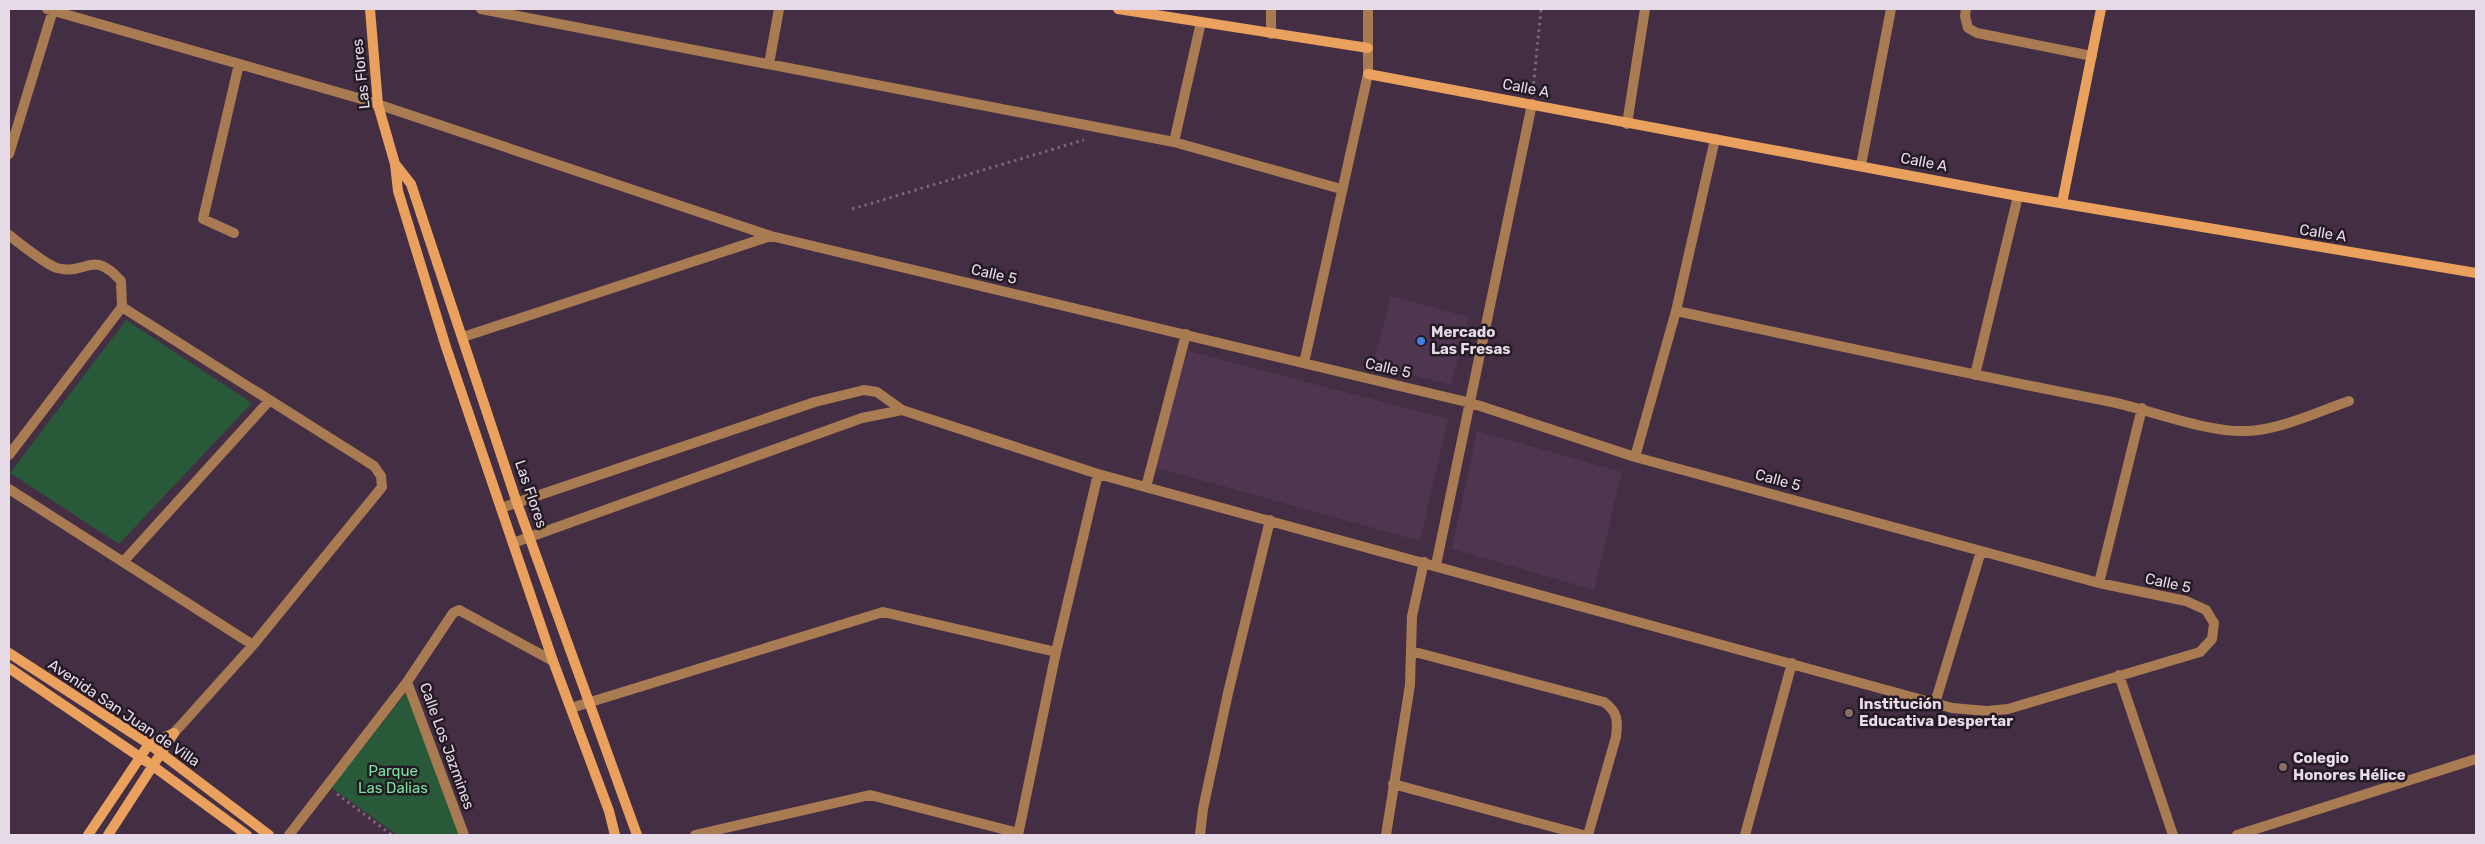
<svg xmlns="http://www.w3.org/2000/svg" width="2485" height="844" viewBox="0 0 2485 844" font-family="Rubik,sans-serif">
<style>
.built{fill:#503551}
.green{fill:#285938}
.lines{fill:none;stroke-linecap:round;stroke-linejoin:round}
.path{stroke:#786679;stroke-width:3;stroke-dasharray:2.5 4;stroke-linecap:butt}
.street{stroke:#a97b53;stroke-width:10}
.secondary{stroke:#eaa15e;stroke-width:10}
.shop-dot{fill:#3f7fe0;stroke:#241a24;stroke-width:2}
.education-dot{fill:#8d6e63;stroke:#241a24;stroke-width:2}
.labels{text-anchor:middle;stroke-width:5;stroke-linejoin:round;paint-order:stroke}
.street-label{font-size:15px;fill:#e7dae7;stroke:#241a24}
.poi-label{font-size:15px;font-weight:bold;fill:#e7dae7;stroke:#241a24;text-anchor:start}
.park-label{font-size:15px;fill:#77e69c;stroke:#241a24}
</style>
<rect width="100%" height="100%" fill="#432e44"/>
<path class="built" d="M 1391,296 L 1469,317 L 1451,385 L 1373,365 Z
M 1188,351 L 1448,419 L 1420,541 L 1154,467 Z
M 1477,431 L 1622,472 L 1594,590 L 1452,549 Z"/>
<path class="green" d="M 126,320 L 252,403 L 119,544 L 10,473 Z
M 406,693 L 460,835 L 397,835 L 331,787 Z"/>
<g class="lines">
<path class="path" d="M 1533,90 L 1541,9
M 852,209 L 1084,140
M 337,794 L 392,835"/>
<path class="street" d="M 47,9 L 365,100 L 771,236 L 1471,403 L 1635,457 L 2099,583 L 2186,601 L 2206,610 L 2214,623 L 2212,639 L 2200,652 L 2008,709 L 1987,711 L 1952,708 L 1098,474 L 902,410 L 877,392 L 864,390 L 815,402 L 501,508
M 481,9 L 1174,142 L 1341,189
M 1271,9 L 1271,34
M 1966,9 L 1965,16 L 1968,28 L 1977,33 L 2092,56
M 769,64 L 779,9
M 1627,124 L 1645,9
M 1174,142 L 1201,22
M 9,154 L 53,10
M 1861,165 L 1891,9
M 234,233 L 203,219 L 239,64
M 9,235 C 19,243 47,265 57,268 C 87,276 92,248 121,281 L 122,307 L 9,455
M 122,307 L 374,466 L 381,476 L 382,487 L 253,645 L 174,733
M 1676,311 C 1821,342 1966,374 2112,402 C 2153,411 2208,433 2248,431 C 2283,429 2317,412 2349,401
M 463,337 L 771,236
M 1304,363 L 1368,74 L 1368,9
M 1975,375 L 2018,196
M 1635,457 L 1676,311 L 1715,139
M 1146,487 L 1186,334
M 9,489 L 253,645
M 513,543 L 862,418 L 902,410
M 123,562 L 269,401
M 1436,565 L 1532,104
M 2099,583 L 2142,408
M 1411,651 L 1604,702 C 1618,712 1618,721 1616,737 L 1588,835
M 2119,675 L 2173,835
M 407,682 L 464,835
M 1935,703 L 1981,551
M 571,708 L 883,612 L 1056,652
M 1393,784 L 1583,835
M 289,835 L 407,682 L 453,613 L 459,610 L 553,661
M 695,835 L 870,795 L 1018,833
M 1018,835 L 1056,652 L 1098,474
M 1200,835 L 1203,809 L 1228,693 L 1270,520
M 1386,835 L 1410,685 L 1412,616 L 1424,562
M 1745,835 L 1792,663
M 2237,835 L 2476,759"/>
<path class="secondary" d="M 370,9 L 378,105 L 395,164 L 398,191 L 446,347 L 553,661 L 609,811 L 615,835
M 1118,9 L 1368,48
M 1368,74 L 2018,196 L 2476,273
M 396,165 L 411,184 L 517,503 L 637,835
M 2062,203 L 2101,9
M 9,653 L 149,744 L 269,835
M 9,668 L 153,766 L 247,835
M 88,835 L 149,744 L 174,733
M 108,835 L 174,733"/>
</g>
<circle class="shop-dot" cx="1421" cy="341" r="5"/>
<g class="education-dot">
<circle cx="1849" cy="713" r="5"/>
<circle cx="2283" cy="767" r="5"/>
</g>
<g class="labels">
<g class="street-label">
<text transform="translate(361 74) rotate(-96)" y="5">Las Flores</text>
<text transform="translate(1526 88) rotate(11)" y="5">Calle A</text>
<text transform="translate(1924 162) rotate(11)" y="5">Calle A</text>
<text transform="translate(2323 233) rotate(9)" y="5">Calle A</text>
<text transform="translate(994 274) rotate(13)" y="5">Calle 5</text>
<text transform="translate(1388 368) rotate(13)" y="5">Calle 5</text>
<text transform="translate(1778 480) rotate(15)" y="5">Calle 5</text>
<text transform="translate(531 494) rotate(71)" y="5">Las Flores</text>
<text transform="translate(2168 583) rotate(12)" y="5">Calle 5</text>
<text transform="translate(124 713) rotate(34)" y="5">Avenida San Juan de Villa</text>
<text transform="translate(447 746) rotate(70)" y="5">Calle Los Jazmines</text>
</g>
<g class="poi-label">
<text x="1431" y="337">Mercado<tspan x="1431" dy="17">Las Fresas</tspan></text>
<text x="1859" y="709">Institución<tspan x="1859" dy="17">Educativa Despertar</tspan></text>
<text x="2293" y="763">Colegio<tspan x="2293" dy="17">Honores Hélice</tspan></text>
</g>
<g class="park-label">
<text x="393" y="776">Parque<tspan x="393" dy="17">Las Dalias</tspan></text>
</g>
</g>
<rect width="2485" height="844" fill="none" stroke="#e7dae7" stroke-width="20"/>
</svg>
